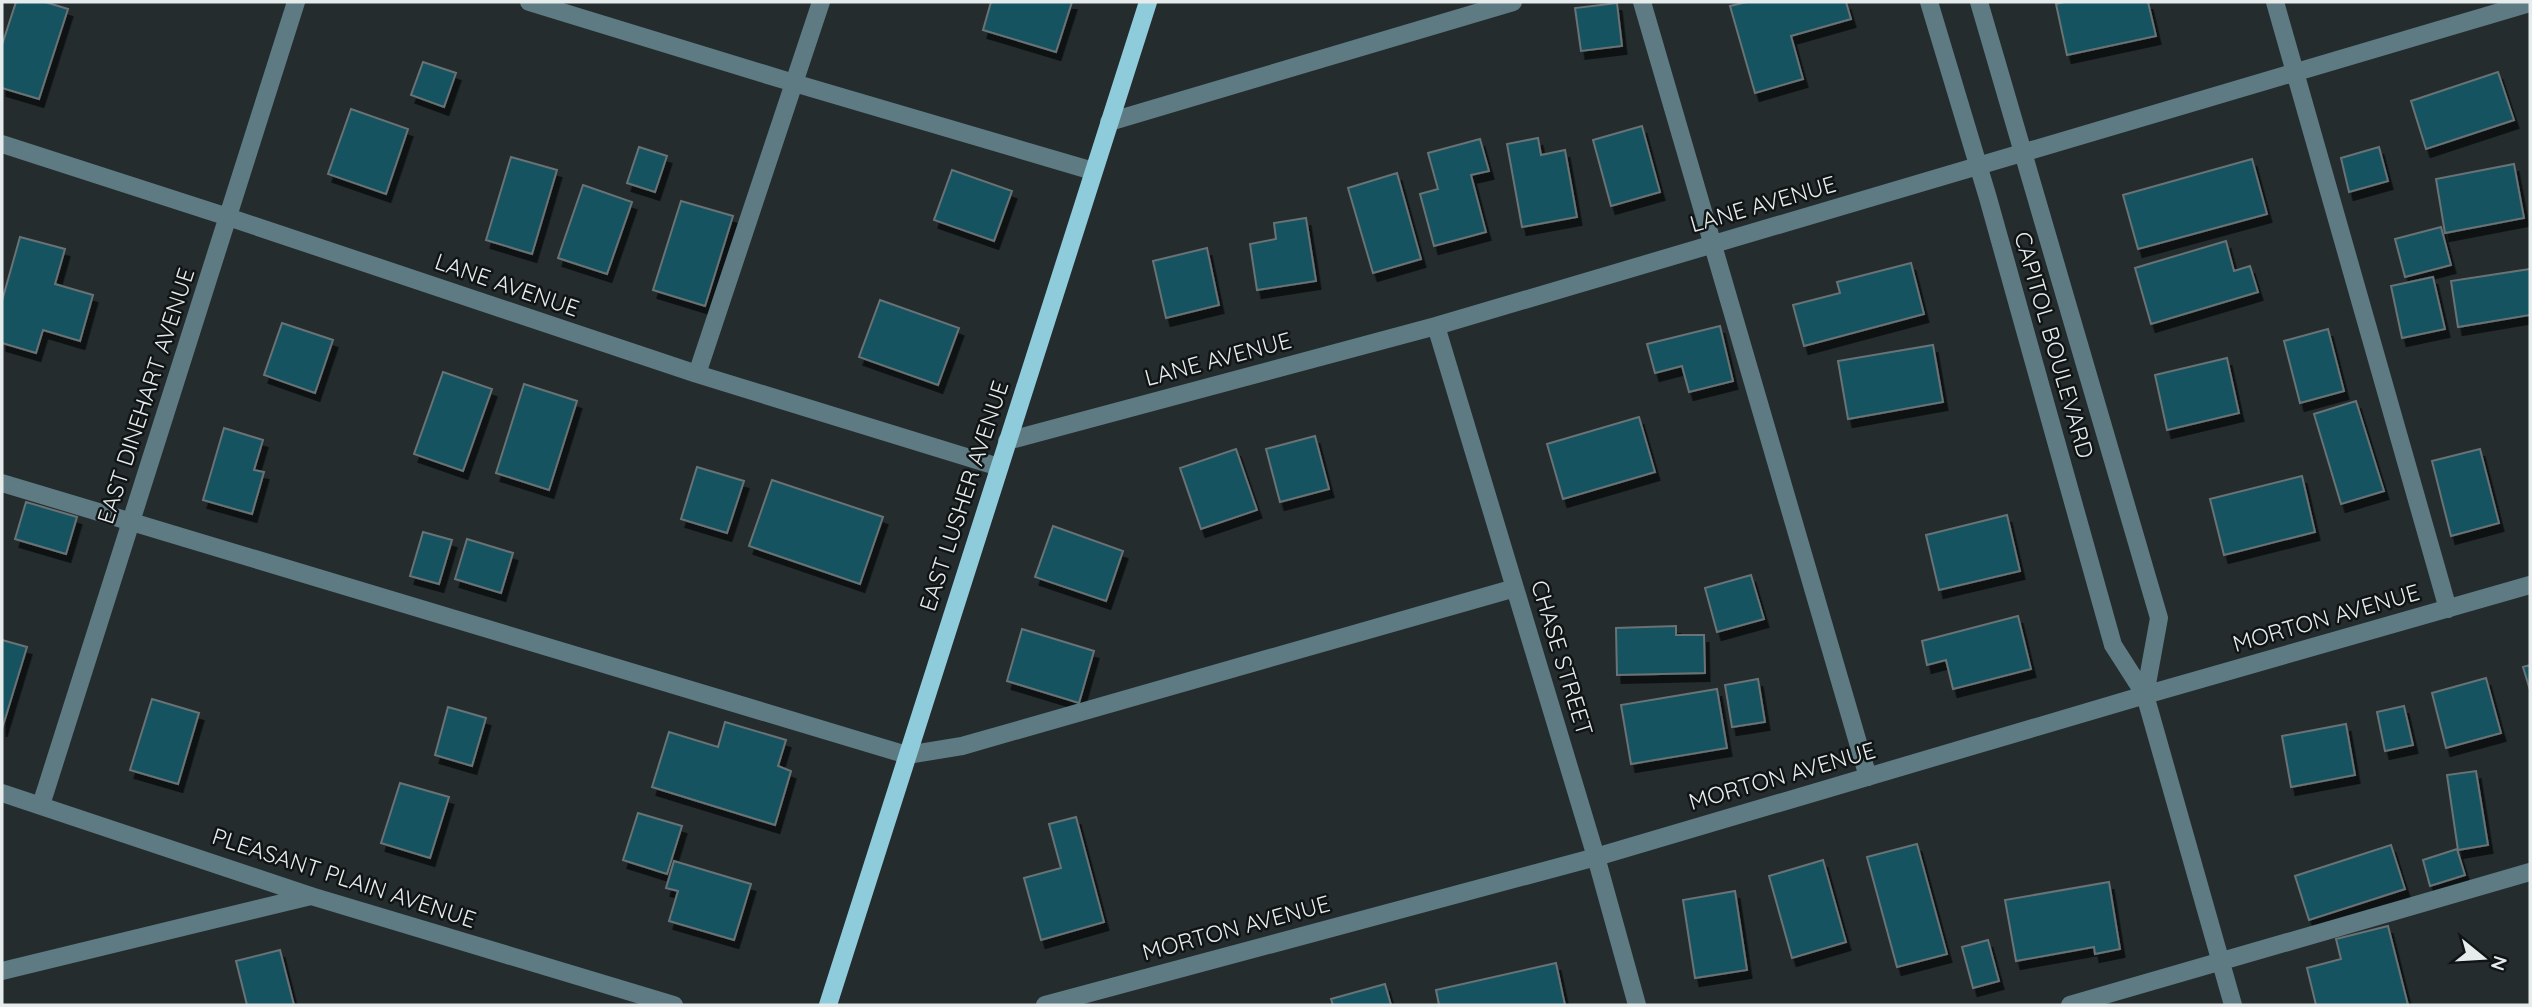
<svg xmlns="http://www.w3.org/2000/svg" width="2532" height="1007" viewBox="0 0 2532 1007" font-family="Quicksand,sans-serif">
<style>
.building{fill:#165260;stroke:#697274;stroke-width:2;filter:url(#shadow)}
.lines{fill:none;stroke-linecap:round;stroke-linejoin:round}
.minor{stroke:#5e7b83;stroke-width:18}
.major{stroke:#8eccdc;stroke-width:18}
.labels{text-anchor:middle;stroke-width:5;stroke-linejoin:round;paint-order:stroke}
.street-label{font-size:23px;fill:#e6ebec;stroke:#101414}
</style>
<defs>
<filter id="shadow"><feDropShadow dx="4.5" dy="8" stdDeviation="0" flood-color="#0009"/></filter>
</defs>
<rect width="100%" height="100%" fill="#242c2e"/>
<path class="building" d="M 16,2 L 45,2 L 68,9 L 39,99 L 2,88 L 2,45 Z
M 991,2 L 1072,2 L 1056,52 L 983,30 Z
M 1747,2 L 1846,2 L 1851,19 L 1791,36 L 1803,79 L 1755,93 L 1730,6 Z
M 2065,2 L 2148,2 L 2156,36 L 2067,55 L 2056,4 Z
M 1617,3 L 1622,46 L 1581,51 L 1575,8 Z
M 423,62 L 456,73 L 444,107 L 411,95 Z
M 2498,72 L 2514,120 L 2426,149 L 2411,101 Z
M 351,109 L 408,129 L 386,194 L 328,174 Z
M 1642,126 L 1660,192 L 1611,206 L 1593,140 Z
M 1538,138 L 1541,155 L 1565,150 L 1577,217 L 1522,227 L 1507,144 Z
M 1480,139 L 1489,171 L 1471,175 L 1486,232 L 1434,246 L 1420,194 L 1438,189 L 1428,153 Z
M 639,147 L 667,156 L 655,192 L 627,183 Z
M 2379,147 L 2388,181 L 2349,192 L 2341,158 Z
M 511,157 L 557,170 L 532,254 L 486,240 Z
M 2252,159 L 2267,214 L 2138,249 L 2123,195 Z
M 2514,164 L 2524,218 L 2445,233 L 2436,179 Z
M 952,170 L 1012,191 L 994,241 L 934,220 Z
M 1397,173 L 1421,259 L 1373,273 L 1348,188 Z
M 583,185 L 632,202 L 607,274 L 558,258 Z
M 681,201 L 733,216 L 705,306 L 653,290 Z
M 1306,218 L 1316,281 L 1257,290 L 1250,244 L 1276,239 L 1274,223 Z
M 2441,227 L 2451,265 L 2405,277 L 2395,239 Z
M 20,237 L 65,249 L 55,284 L 93,295 L 80,341 L 43,330 L 36,353 L 2,343 L 2,301 Z
M 2226,241 L 2234,271 L 2250,266 L 2258,292 L 2151,324 L 2135,268 Z
M 1207,248 L 1219,305 L 1166,318 L 1153,261 Z
M 1911,263 L 1924,314 L 1804,346 L 1793,305 L 1840,293 L 1837,282 Z
M 2530,269 L 2530,315 L 2458,327 L 2451,281 Z
M 2433,277 L 2445,329 L 2402,338 L 2391,286 Z
M 880,300 L 959,328 L 938,385 L 859,357 Z
M 282,323 L 333,340 L 315,393 L 264,375 Z
M 1720,326 L 1733,381 L 1689,392 L 1682,366 L 1655,373 L 1647,344 Z
M 2328,329 L 2344,391 L 2300,403 L 2284,341 Z
M 1933,345 L 1943,402 L 1848,419 L 1838,361 Z
M 2227,358 L 2239,413 L 2167,430 L 2155,375 Z
M 443,372 L 492,389 L 463,471 L 414,454 Z
M 524,384 L 577,401 L 549,490 L 496,473 Z
M 2356,401 L 2384,491 L 2341,504 L 2314,414 Z
M 1639,417 L 1655,472 L 1563,499 L 1547,444 Z
M 224,428 L 263,440 L 254,470 L 264,472 L 252,514 L 203,500 Z
M 1315,436 L 1329,489 L 1280,502 L 1266,449 Z
M 1236,449 L 1257,510 L 1201,529 L 1180,468 Z
M 2480,449 L 2499,523 L 2451,536 L 2432,461 Z
M 697,467 L 744,481 L 727,533 L 681,519 Z
M 2302,476 L 2315,532 L 2224,555 L 2210,499 Z
M 772,480 L 883,517 L 860,584 L 749,546 Z
M 26,502 L 77,517 L 66,554 L 15,539 Z
M 2007,515 L 2020,571 L 1939,590 L 1926,535 Z
M 1053,526 L 1123,551 L 1106,601 L 1035,577 Z
M 423,532 L 452,540 L 439,584 L 410,576 Z
M 467,539 L 513,553 L 501,593 L 455,579 Z
M 1751,575 L 1764,619 L 1717,632 L 1705,588 Z
M 2018,616 L 2031,669 L 1953,689 L 1946,660 L 1927,665 L 1922,641 Z
M 1676,626 L 1676,635 L 1704,635 L 1705,673 L 1617,675 L 1616,628 Z
M 1022,629 L 1094,651 L 1079,703 L 1007,681 Z
M 2,640 L 27,647 L 2,729 Z
M 2530,665 L 2530,690 L 2523,667 Z
M 2486,678 L 2501,733 L 2446,748 L 2432,693 Z
M 1758,679 L 1765,722 L 1732,727 L 1725,685 Z
M 1717,689 L 1727,748 L 1631,764 L 1621,705 Z
M 152,699 L 199,713 L 178,784 L 130,770 Z
M 2404,706 L 2413,745 L 2385,751 L 2377,712 Z
M 448,707 L 486,718 L 472,766 L 435,755 Z
M 725,722 L 786,740 L 778,766 L 791,771 L 775,825 L 652,787 L 669,732 L 718,747 Z
M 2346,724 L 2355,775 L 2291,787 L 2282,736 Z
M 2476,771 L 2488,845 L 2458,850 L 2447,775 Z
M 400,783 L 449,797 L 430,858 L 381,843 Z
M 638,813 L 682,826 L 667,874 L 623,860 Z
M 1076,817 L 1104,922 L 1041,940 L 1024,878 L 1061,868 L 1049,824 Z
M 1917,844 L 1947,954 L 1897,967 L 1867,857 Z
M 2391,845 L 2405,889 L 2309,920 L 2295,876 Z
M 2457,849 L 2465,875 L 2430,886 L 2423,860 Z
M 1823,860 L 1846,942 L 1792,958 L 1769,876 Z
M 674,861 L 751,884 L 734,940 L 669,921 L 678,891 L 666,888 Z
M 2109,882 L 2120,949 L 2095,954 L 2094,947 L 2016,961 L 2005,900 Z
M 1735,891 L 1747,970 L 1695,978 L 1683,900 Z
M 2388,926 L 2408,1005 L 2316,1005 L 2307,968 L 2341,959 L 2336,939 Z
M 1988,940 L 1999,981 L 1973,988 L 1962,947 Z
M 280,950 L 294,1005 L 247,1005 L 236,961 Z
M 1556,963 L 1565,1005 L 1439,1005 L 1436,990 Z
M 1385,984 L 1391,1005 L 1333,1005 L 1331,999 Z"/>
<g class="lines">
<path class="minor" d="M 529,2 L 794,83 L 1093,171
M 1642,2 L 1868,777
M 1929,2 L 1988,198 L 2113,645 L 2145,695 L 2233,1005
M 1979,2 L 2159,618 L 2145,695
M 2275,2 L 2448,609
M 1109,122 L 1513,2
M 2,144 L 228,217 L 697,374 L 999,467
M 1436,326 L 1596,857 L 1637,1005
M 697,374 L 821,2
M 1007,441 L 1436,326 L 2530,3
M 2,483 L 907,755 L 962,746 L 1515,588
M 2,793 L 311,896 L 674,1005
M 41,805 L 296,2
M 2,971 L 311,896
M 1045,1005 L 1596,857 L 2145,695 L 2530,585
M 2070,1005 L 2530,872"/>
<path class="major" d="M 828,1005 L 1148,2"/>
</g>
<g class="labels">
<g class="street-label">
<text transform="translate(1763 204) rotate(-16)" y="8">LANE AVENUE</text>
<text transform="translate(507 285) rotate(19)" y="8">LANE AVENUE</text>
<text transform="translate(2054 345) rotate(74)" y="8">CAPITOL BOULEVARD</text>
<text transform="translate(1218 359) rotate(-15)" y="8">LANE AVENUE</text>
<text transform="translate(146 396) rotate(-72)" y="8">EAST DINEHART AVENUE</text>
<text transform="translate(964 496) rotate(-72)" y="8">EAST LUSHER AVENUE</text>
<text transform="translate(2326 618) rotate(-16)" y="8">MORTON AVENUE</text>
<text transform="translate(1562 658) rotate(73)" y="8">CHASE STREET</text>
<text transform="translate(1782 776) rotate(-16)" y="8">MORTON AVENUE</text>
<text transform="translate(344 878) rotate(18)" y="8">PLEASANT PLAIN AVENUE</text>
<text transform="translate(1236 928) rotate(-15)" y="8">MORTON AVENUE</text>
</g>
</g>
<rect width="2532" height="1007" fill="none" stroke="#e6ebec" stroke-width="7"/>
<g transform="translate(2483 958) rotate(108)" stroke="#101414" stroke-width="5" paint-order="stroke">
<path d="M0-5L12 26L0 18L-12 26Z" fill="#e6ebec"/>
<text y="-10" font-size="19" font-weight="bold" text-anchor="middle" fill="#e6ebec">N</text>
</g>
</svg>
